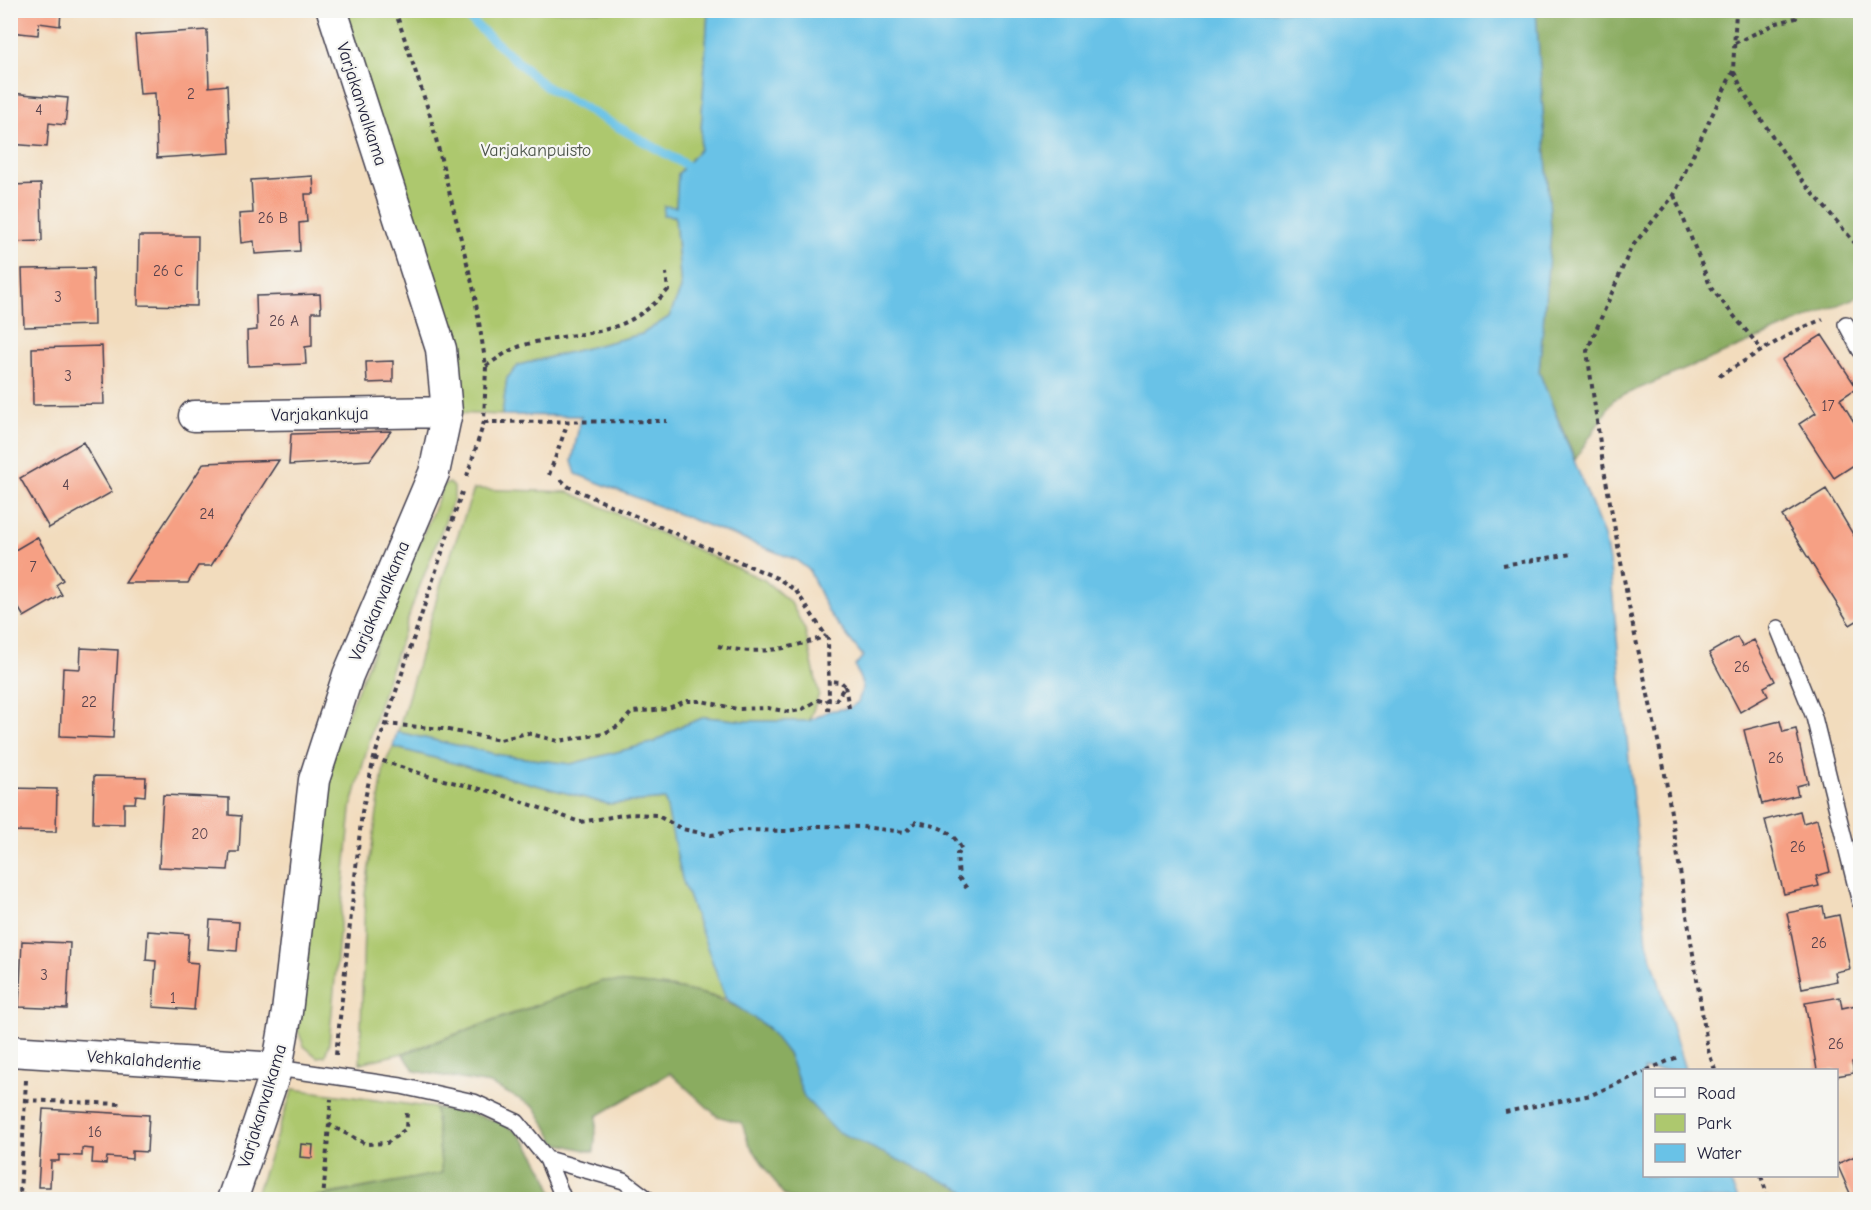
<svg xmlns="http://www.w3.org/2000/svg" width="1871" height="1210" viewBox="0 0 1871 1210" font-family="'Comic Neue',sans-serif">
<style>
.green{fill:#adc86e;stroke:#687554;stroke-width:1.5}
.forest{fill:#8aac61;stroke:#56674e;stroke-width:1.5}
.water{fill:#69c2e7;stroke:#467291;stroke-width:1.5}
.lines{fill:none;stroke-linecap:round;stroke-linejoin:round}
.stream{stroke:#69c2e7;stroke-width:9}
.building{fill:#f6a084}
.service-casing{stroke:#413e4e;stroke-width:18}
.minor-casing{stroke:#413e4e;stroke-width:33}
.path{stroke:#413e4e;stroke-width:4;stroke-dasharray:4.5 4.5;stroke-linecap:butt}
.service{stroke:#fff;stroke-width:15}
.minor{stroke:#fff;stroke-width:30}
.labels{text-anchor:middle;stroke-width:4.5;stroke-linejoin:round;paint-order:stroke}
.number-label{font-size:15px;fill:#57424d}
.street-label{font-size:18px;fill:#22223b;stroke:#f6f6f2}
.park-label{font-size:18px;fill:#4c544a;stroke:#f6f6f2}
</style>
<rect width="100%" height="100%" fill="#f6f6f2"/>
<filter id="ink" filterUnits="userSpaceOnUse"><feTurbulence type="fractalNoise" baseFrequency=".0167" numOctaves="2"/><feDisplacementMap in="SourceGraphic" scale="12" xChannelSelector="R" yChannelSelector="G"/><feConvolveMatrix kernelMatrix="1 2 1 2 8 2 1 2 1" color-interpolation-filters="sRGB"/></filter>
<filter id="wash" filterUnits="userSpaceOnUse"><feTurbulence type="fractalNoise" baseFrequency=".008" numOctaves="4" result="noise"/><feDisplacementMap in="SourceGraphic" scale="24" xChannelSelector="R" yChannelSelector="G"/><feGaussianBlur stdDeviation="1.35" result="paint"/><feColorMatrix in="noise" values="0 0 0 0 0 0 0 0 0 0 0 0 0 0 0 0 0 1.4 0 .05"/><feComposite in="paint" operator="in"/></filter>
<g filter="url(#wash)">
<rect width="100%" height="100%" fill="#f2dcbd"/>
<path class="green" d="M 345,11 L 708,11 L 700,149 L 678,174 L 676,208 L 664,207 L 664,215 L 675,216 L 681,289 L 669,317 L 642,334 L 519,365 L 507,378 L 502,415 L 455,413 Z
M 449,483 L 454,487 L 454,498 L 414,601 L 378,708 L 351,809 L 329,1043 L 325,1056 L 317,1057 L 304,1046 L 298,1031 L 325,781 L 343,724 L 444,485 Z
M 474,489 L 569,492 L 764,580 L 791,603 L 805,630 L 819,694 L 809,721 L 745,721 L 705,717 L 679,727 L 655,742 L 571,764 L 500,755 L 398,732 L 443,577 Z
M 393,747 L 608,804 L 665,799 L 944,817 L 966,1199 L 965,1191 L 726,999 L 671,987 L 603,981 L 403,1053 L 360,1063 L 365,894 L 384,766 Z
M 293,1089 L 435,1108 L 442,1173 L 302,1199 L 254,1200 Z"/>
<path class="forest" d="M 1536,11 L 1860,11 L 1860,296 L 1614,399 L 1575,460 L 1539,372 L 1551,230 Z
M 603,981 C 671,987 748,988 788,1054 C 796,1066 799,1084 804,1097 L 965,1191 L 966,1199 L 791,1199 L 783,1194 L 748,1142 L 742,1123 L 717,1116 L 670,1073 L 597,1116 L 594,1152 L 556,1143 L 535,1107 L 490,1084 L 415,1071 L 403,1054 Z
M 435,1108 C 460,1112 490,1115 512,1129 C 531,1141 548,1179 556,1200 L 302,1200 L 442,1173 Z"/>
<path class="water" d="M 708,11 L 1536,11 L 1551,230 L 1539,372 L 1604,536 L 1610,567 L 1647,942 L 1685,1070 L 1644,1070 L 1644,1176 L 1727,1176 L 1738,1199 L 966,1199 L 965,1191 L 836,1131 L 804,1097 L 789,1055 L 767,1027 L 726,999 L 682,879 L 665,799 L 608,804 L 393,747 L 397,732 L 500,755 L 571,764 L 655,742 L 679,727 L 705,717 L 745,721 L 809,721 L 828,711 L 849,708 L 858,702 L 863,687 L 855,666 L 863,656 L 829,613 L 809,570 L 796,560 L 576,474 L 572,461 L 581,416 L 502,415 L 507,378 L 519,365 L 642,334 L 669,317 L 681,289 L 675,216 L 663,215 L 664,206 L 676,207 L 678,174 L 700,149 Z"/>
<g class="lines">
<path class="stream" d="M 459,10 L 545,86 L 686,165"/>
</g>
<g id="blocks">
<path class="building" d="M 10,10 L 61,10 L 60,26 L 39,23 L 38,35 L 10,32 Z
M 207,30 L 209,87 L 227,85 L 230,153 L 157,158 L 155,93 L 140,94 L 135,35 Z
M 10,93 L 68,98 L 65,125 L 49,123 L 47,147 L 10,144 Z
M 313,176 L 314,194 L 305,194 L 307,222 L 299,223 L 300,251 L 255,254 L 254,241 L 241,243 L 239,214 L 253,213 L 251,180 Z
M 41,184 L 42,241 L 10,242 L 10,185 Z
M 139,236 L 198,236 L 197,306 L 138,305 Z
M 93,268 L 94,325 L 24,327 L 22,269 Z
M 320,294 L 321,312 L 312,312 L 312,346 L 305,347 L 306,364 L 248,366 L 247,331 L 257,330 L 256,296 Z
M 1822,335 L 1857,388 L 1840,399 L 1860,432 L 1860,461 L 1834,478 L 1799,424 L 1816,413 L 1782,360 Z
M 102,346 L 104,404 L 33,405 L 32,348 Z
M 393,361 L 393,382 L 367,383 L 366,362 Z
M 391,431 L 370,460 L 289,465 L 291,434 Z
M 83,442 L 112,492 L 49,528 L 20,478 Z
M 279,460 L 211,566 L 198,566 L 188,583 L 125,583 L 204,463 Z
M 1826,489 L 1860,546 L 1860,619 L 1850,625 L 1782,516 Z
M 37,537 L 63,580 L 56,585 L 62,595 L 24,617 L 10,594 L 10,553 Z
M 1737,637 L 1742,646 L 1754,640 L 1775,681 L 1764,687 L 1768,696 L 1740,712 L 1709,653 Z
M 81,648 L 118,650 L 113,738 L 60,736 L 63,668 L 80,669 Z
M 1780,721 L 1783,732 L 1796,729 L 1808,783 L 1796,786 L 1798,795 L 1762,804 L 1744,730 Z
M 94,776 L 146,777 L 145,796 L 136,795 L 135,803 L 124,803 L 124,824 L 93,823 Z
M 10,788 L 57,789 L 56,832 L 10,831 Z
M 163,795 L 229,798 L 229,815 L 241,816 L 239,852 L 230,852 L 228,870 L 159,867 Z
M 1800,811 L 1803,823 L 1817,819 L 1830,872 L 1816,876 L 1819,886 L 1784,894 L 1765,820 Z
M 1823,906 L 1825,918 L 1839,915 L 1850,969 L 1835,972 L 1837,981 L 1802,988 L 1787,913 Z
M 210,920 L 239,922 L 237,951 L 208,949 Z
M 148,931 L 189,934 L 187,962 L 198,963 L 194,1010 L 153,1007 L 156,961 L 146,960 Z
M 22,941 L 70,943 L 67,1009 L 19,1007 Z
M 1840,997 L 1842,1008 L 1856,1005 L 1860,1029 L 1860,1060 L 1852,1062 L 1854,1073 L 1836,1076 L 1836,1070 L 1817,1070 L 1805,1003 Z
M 10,1087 L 13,1087 L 12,1104 L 10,1103 Z
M 43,1109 L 149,1115 L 147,1152 L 132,1151 L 132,1159 L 107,1157 L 106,1164 L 92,1163 L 93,1149 L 82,1148 L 82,1156 L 59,1155 L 59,1161 L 51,1161 L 50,1187 L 38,1187 Z
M 301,1144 L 313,1145 L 312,1158 L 300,1157 Z
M 1860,1154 L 1860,1200 L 1853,1200 L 1837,1164 Z"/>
</g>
</g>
<g filter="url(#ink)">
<use href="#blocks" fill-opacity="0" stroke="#413e4e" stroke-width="1.5"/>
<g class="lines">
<defs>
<path id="service" d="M 1846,324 L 1860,350
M 1778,628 L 1814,717 L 1860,903
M 277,1068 L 401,1086 L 474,1102 L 517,1122 L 547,1159 L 564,1200
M 547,1159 L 624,1181 L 649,1200"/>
<path id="minor" d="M 194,416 L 447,412
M 10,1051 L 277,1068
M 232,1200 L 277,1068 L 287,1012 L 314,780 L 348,675 L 434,473 L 447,412 L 441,349 L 332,10"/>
</defs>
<use href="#service" class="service-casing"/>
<use href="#minor" class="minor-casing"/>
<path class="path" d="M 395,10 L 430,115 L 474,291 L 486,366 L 484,422 L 467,476
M 1735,43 L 1777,23 L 1796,18 L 1797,10
M 1734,72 L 1745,95 L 1801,179 L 1860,249
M 1674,195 L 1711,288 L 1762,350
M 486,366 C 497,359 508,350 521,346 C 582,327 618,344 668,290 L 666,273
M 1719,376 L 1793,332 L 1823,319
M 484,422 L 667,421
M 549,475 L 568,422
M 1503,565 L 1572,554
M 718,646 C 755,656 791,649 826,636
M 845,686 L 849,708
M 828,711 L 829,699 L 836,700 L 845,686 L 841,682 L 829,681
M 385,724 L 443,729 L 500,740 L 527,733 L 558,741 L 603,734 L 620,725 L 632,712 L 666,709 L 686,701 L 702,701 L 737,709 L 768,708 L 789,712 L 801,710 L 818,700 L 825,702 L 829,699 L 828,639 L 796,591 L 779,579 L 569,487 L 559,478
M 374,758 L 431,777 L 497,793 L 580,822 L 630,814 L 656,815 L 682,829 L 711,835 L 744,830 L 787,831 L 818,826 L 862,827 L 905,832 L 916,822 C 938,826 952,829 962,850 L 957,854 L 959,878 L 968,890
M 336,1055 L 362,812 L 374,758 L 462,492
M 1647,1070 L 1680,1056
M 1715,1070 L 1708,1050 L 1664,768 L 1631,617 L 1603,464 L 1587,351 L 1631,248 L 1674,195 L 1733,71 L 1736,10
M 26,1080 L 20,1194 L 38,1200
M 25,1100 L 120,1104
M 1505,1112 L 1591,1095 L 1644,1072
M 328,1124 L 366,1144 L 387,1143 L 406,1129 L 407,1110
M 1761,1176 L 1769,1200
M 10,1195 L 20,1194
M 323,1200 L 331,1099"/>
<use href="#service" class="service"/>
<use href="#minor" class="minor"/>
</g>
</g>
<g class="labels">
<g class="number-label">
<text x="191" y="99">2</text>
<text x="39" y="115">4</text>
<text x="273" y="223">26 B</text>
<text x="168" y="276">26 C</text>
<text x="58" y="302">3</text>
<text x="284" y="326">26 A</text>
<text x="68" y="381">3</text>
<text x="1828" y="411">17</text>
<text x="66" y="490">4</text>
<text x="207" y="519">24</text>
<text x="33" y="572">7</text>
<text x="1742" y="672">26</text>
<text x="89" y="707">22</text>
<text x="1776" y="763">26</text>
<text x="200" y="839">20</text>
<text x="1798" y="852">26</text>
<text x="1819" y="948">26</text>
<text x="44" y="980">3</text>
<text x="173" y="1003">1</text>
<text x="1836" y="1049">26</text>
<text x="95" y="1137">16</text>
</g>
<g class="street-label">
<text transform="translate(362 104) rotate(72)" y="6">Varjakanvalkama</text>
<text transform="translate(320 414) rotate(-1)" y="6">Varjakankuja</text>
<text transform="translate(379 601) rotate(-67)" y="6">Varjakanvalkama</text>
<text transform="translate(144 1060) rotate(4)" y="6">Vehkalahdentie</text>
<text transform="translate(262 1106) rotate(-73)" y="6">Varjakanvalkama</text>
</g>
<g class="park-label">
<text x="536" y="156">Varjakanpuisto</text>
</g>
</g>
<rect width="1871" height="1210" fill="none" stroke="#f6f6f2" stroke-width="36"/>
<rect x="1643" y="1069" width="195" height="108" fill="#f6f6f2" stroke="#a1a1a9" stroke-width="1.5"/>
<rect x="1655" y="1088" width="30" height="9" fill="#ffffff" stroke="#a1a1a9" stroke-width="1.5"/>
<text x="1697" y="1099" font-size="18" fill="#22223b">Road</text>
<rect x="1655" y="1114" width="30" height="18" fill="#adc86e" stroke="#a1a1a9" stroke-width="1.5"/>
<text x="1697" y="1129" font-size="18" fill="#22223b">Park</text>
<rect x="1655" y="1144" width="30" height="18" fill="#69c2e7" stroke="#a1a1a9" stroke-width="1.5"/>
<text x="1697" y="1159" font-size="18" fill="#22223b">Water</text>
</svg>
